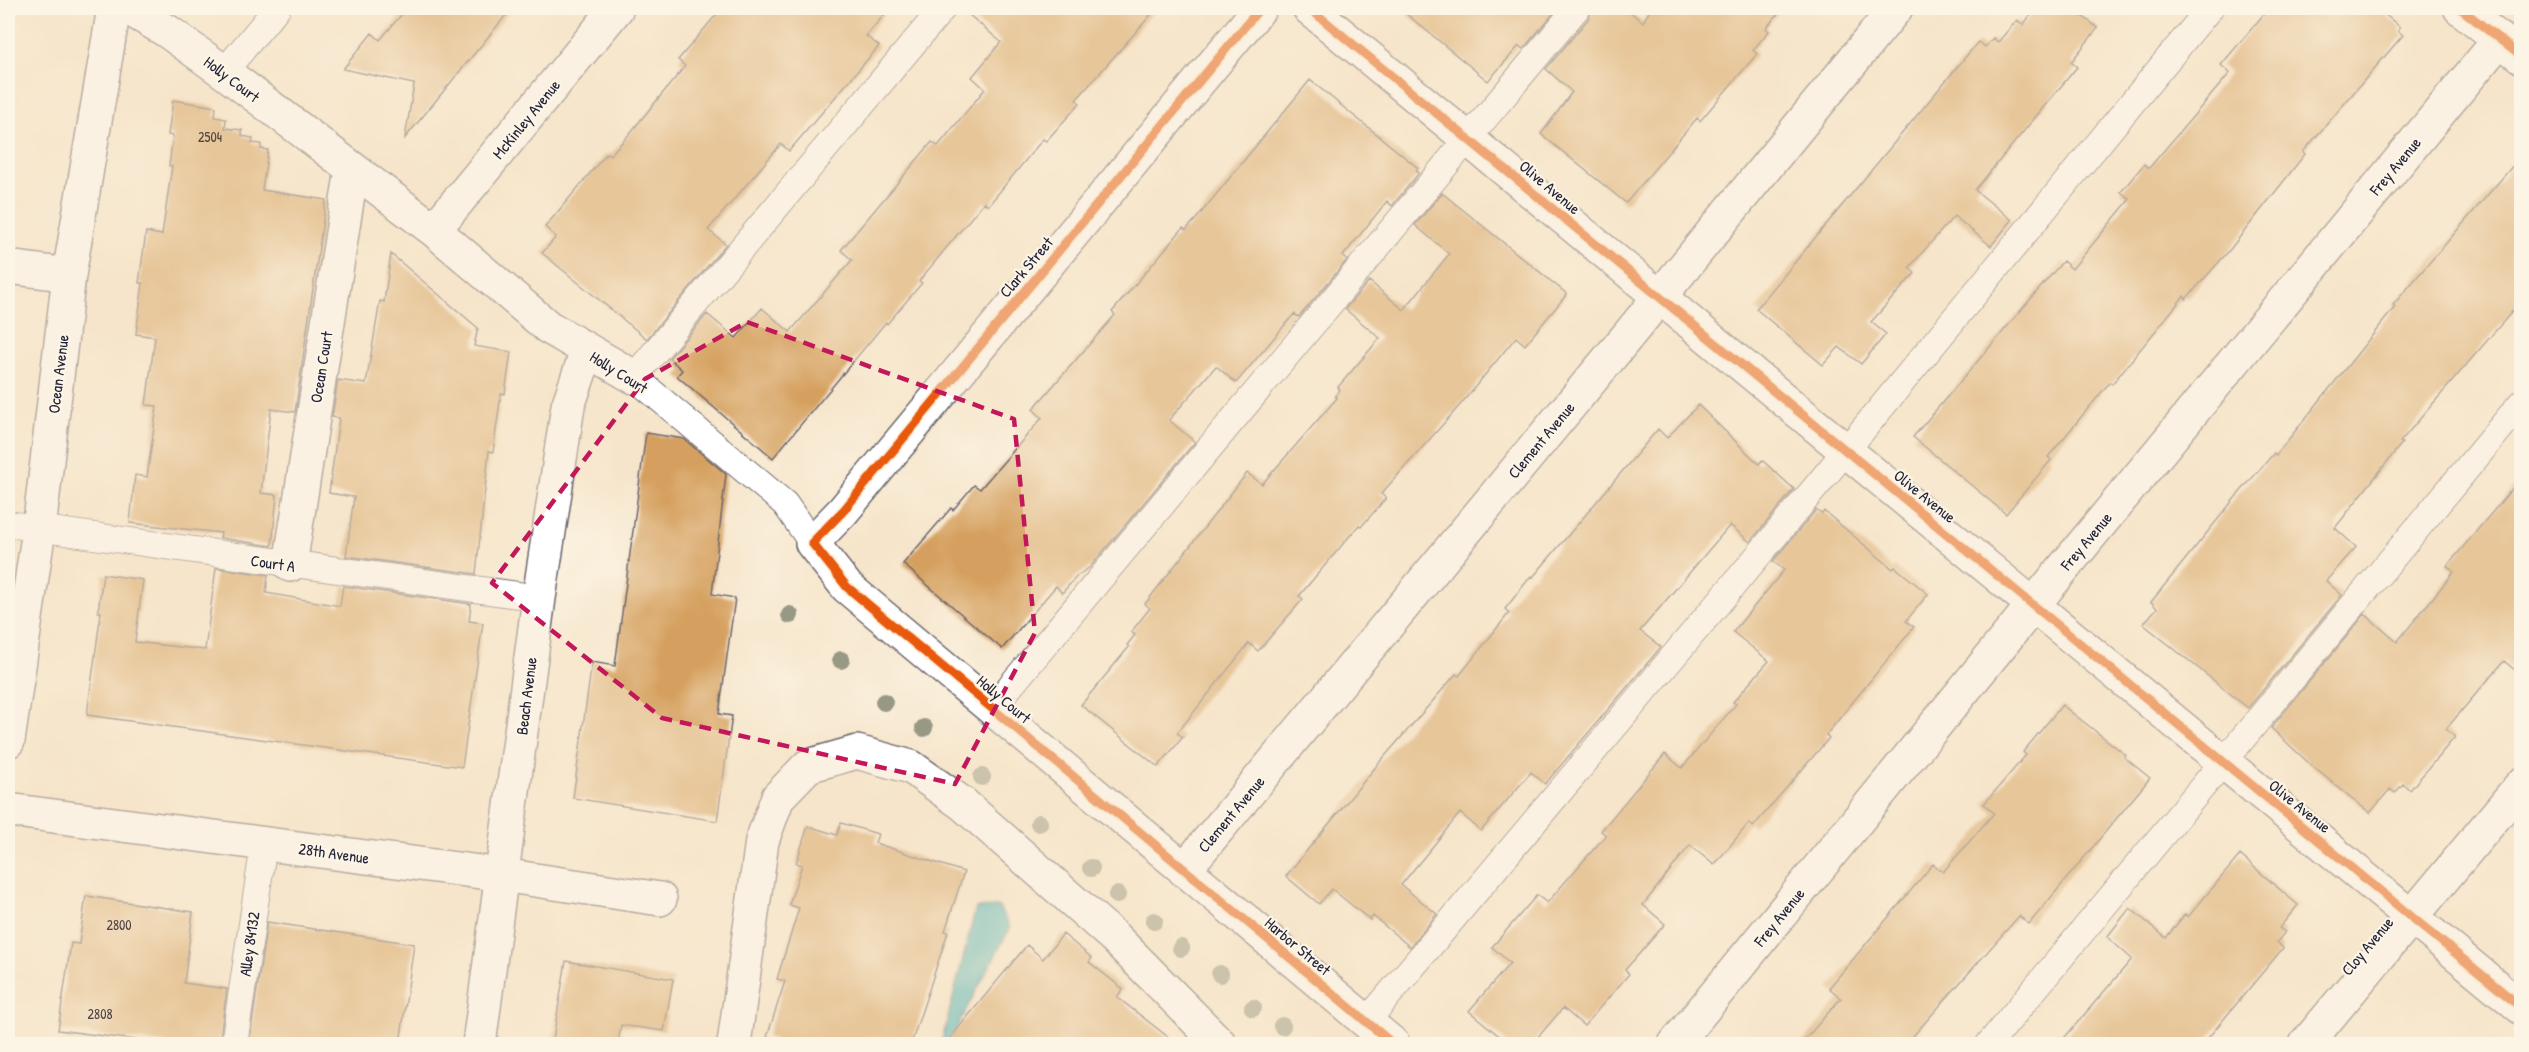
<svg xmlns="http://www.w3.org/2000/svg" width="2529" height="1052" viewBox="0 0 2529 1052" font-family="'Patrick Hand',sans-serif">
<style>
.water{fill:#44b4bb;stroke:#336b7b;stroke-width:1.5}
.building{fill:#d5a05f}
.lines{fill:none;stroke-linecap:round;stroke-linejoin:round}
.service-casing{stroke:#6c666d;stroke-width:28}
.minor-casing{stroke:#6c666d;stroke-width:36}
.tertiary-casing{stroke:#6c666d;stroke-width:36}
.service{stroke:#fff;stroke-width:26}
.minor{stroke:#fff;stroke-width:33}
.tertiary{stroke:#fff;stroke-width:33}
.cycleway-casing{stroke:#fcf5e5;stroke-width:13}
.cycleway{stroke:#e8590c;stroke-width:9}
.tree{fill:#989985}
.marked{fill:none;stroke:#c2185b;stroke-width:4.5;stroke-dasharray:12 8;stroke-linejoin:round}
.labels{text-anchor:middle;stroke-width:4.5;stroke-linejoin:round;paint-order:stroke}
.number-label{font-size:14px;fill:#4f4244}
.street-label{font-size:16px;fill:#22223b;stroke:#fcf5e5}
</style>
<rect width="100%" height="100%" fill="#fcf5e5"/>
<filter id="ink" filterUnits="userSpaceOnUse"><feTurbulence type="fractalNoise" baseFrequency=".0167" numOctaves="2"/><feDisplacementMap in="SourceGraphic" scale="12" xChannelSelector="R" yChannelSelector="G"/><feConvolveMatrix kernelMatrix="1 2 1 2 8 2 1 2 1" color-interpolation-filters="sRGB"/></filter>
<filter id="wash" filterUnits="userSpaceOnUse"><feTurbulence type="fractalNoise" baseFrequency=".008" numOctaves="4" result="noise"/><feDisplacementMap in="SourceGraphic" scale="24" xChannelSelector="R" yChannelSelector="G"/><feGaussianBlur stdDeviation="1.35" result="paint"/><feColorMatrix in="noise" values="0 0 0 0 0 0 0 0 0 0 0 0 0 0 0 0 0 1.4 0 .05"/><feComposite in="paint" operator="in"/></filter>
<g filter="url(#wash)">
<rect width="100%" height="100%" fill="#f6e5cb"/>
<path class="water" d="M 999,907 L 1010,928 L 953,1034 L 951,1044 L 941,1044 L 976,908 Z"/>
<g id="blocks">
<path class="building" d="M 407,8 L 512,8 L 405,138 L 414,84 L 343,69 L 372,33 L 380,40 Z
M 722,8 L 890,8 L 866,36 L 879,46 L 789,151 L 781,144 L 708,230 L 726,244 L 647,339 L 542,253 L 556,237 L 545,227 L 607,153 L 610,155 L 626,138 L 685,66 L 678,60 Z
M 961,8 L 1157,8 L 1076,100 L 1080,103 L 1046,141 L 1043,139 L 988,206 L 984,202 L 919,281 L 922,283 L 887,324 L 886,322 L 773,458 L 677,376 L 682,370 L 669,358 L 707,314 L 736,338 L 762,308 L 790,332 L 852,260 L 841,250 L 932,142 L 938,146 L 985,89 L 972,77 L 1001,42 Z
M 1399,8 L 1558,8 L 1523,49 L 1519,46 L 1488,81 Z
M 1592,8 L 1625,8 L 1643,22 L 1651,8 L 1783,8 L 1766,28 L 1769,31 L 1753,50 L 1757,54 L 1700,121 L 1697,118 L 1626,203 L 1541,134 L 1572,92 L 1546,69 L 1589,18 Z
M 2036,8 L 2071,8 L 2098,28 L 2071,62 L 2077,67 L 1975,190 L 2012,220 L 1991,246 L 1954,216 L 1909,268 L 1915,273 L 1871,322 L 1886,334 L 1861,364 L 1839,347 L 1823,365 L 1756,309 L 1978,42 L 1985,47 L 1993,38 L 1998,42 L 2017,20 L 2023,25 Z
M 2269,8 L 2377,8 L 2400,27 L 2398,31 L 2403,35 L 2303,152 L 2305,154 L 2228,252 L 2186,299 L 2184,296 L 2112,384 L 2110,382 L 2048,457 L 2051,460 L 2006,514 L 1913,437 L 2063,261 L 2072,269 L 2130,199 L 2121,192 L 2144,164 L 2149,168 L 2230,73 L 2221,65 Z
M 1310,80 L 1418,168 L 1416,171 L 1419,173 L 1392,206 L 1387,201 L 1343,256 L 1347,260 L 1299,317 L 1294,314 L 1236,383 L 1216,366 L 1169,420 L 1195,442 L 1090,567 L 1077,576 L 1062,593 L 1056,586 L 1002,649 L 903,564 L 951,508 L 953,510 L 974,485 L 980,489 L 1042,418 L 1033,409 L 1115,315 L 1112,312 L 1183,228 L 1186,230 L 1196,219 Z
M 173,100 L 216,107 L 215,117 L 226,119 L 225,128 L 242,130 L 242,136 L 253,138 L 252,143 L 261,144 L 261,149 L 268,150 L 262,190 L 326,200 L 295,412 L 271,409 L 261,493 L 277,495 L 272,546 L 220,538 L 221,533 L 130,523 L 135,475 L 147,477 L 157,406 L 146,405 L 155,337 L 136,334 L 143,283 L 139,283 L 146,232 L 162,235 L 172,166 L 169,166 L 173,136 L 168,135 Z
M 2522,155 L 2522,300 L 2400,442 L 2402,443 L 2335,528 L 2356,547 L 2326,581 L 2342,595 L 2248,708 L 2143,624 L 2157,608 L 2151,602 L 2235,498 L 2274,453 L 2276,455 L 2395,307 L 2393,305 Z
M 1442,193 L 1567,294 L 1525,345 L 1516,337 L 1461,404 L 1381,494 L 1386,498 L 1361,527 L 1359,525 L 1299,596 L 1303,599 L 1258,651 L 1249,643 L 1177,733 L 1183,737 L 1158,767 L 1081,705 L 1129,647 L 1127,645 L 1135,635 L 1131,632 L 1150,608 L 1145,604 L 1247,473 L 1262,484 L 1337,398 L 1335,396 L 1340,390 L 1338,387 L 1380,338 L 1345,309 L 1369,281 L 1404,310 L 1449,254 L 1415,225 Z
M 391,254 L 478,328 L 474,346 L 511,352 L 505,394 L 501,394 L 493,452 L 489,451 L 476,574 L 346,556 L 354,497 L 329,493 L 339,418 L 332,417 L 338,380 L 366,384 L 380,301 L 384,302 Z
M 1698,405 L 1759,464 L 1762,460 L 1794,489 L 1750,542 L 1730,525 L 1640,631 L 1661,647 L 1545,784 L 1531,772 L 1481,831 L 1460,813 L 1401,885 L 1437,914 L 1410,947 L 1373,916 L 1370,920 L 1332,889 L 1319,904 L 1288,878 L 1286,876 L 1379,763 L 1456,674 L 1459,676 L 1509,613 L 1505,609 L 1531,576 L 1533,577 L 1658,429 L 1667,438 Z
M 646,433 L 684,439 L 726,474 L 712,594 L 735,598 L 719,714 L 732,716 L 717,821 L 573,798 L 592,662 L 615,666 Z
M 2522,477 L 2522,676 L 2504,661 L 2446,729 L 2455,737 L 2410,790 L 2403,784 L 2395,793 L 2390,789 L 2370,813 L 2312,766 L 2271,728 L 2365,614 L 2397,642 L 2454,572 L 2447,566 Z
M 1816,510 L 1822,514 L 1824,511 L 1893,569 L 1895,567 L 1928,594 L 1906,621 L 1914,627 L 1826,735 L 1829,738 L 1753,827 L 1749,823 L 1714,865 L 1690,845 L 1643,905 L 1665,924 L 1625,970 L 1629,974 L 1584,1026 L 1563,1008 L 1532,1044 L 1509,1044 L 1469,1011 L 1510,963 L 1492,947 L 1537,895 L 1547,903 L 1606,835 L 1601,831 L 1665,754 L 1682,768 L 1736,704 L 1733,702 L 1769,661 L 1733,632 L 1784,570 L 1773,561 Z
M 216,568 L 268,575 L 266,593 L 340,606 L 343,586 L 471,604 L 469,621 L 483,623 L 462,767 L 87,715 L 101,612 L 98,612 L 103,574 L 143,580 L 135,642 L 205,650 Z
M 2062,705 L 2126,755 L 2124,757 L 2150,778 L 2029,924 L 2019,916 L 1906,1044 L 1801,1044 L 1841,998 L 1829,988 L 1933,864 L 1943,872 L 1994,813 L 1984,804 L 2026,755 L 2023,752 Z
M 841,823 L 878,834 L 875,843 L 964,872 L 945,931 L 948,932 L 911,1044 L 790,1044 L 767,1037 L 785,981 L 777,979 L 799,908 L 789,905 L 802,865 L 796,863 L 808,826 L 837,835 Z
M 2240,855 L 2298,905 L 2279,928 L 2285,932 L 2277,942 L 2283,948 L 2203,1044 L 2059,1044 L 2132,959 L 2107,937 L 2130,908 L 2166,938 L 2185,914 L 2188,917 Z
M 86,896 L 193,912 L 184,983 L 227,989 L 219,1044 L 167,1044 L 58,1030 L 71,943 L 79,944 Z
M 267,922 L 414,944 L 400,1044 L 249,1044 Z
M 1063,934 L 1092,958 L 1089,962 L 1123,989 L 1117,997 L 1177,1044 L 945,1044 L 1027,945 L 1043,959 Z
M 566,961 L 673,979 L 664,1031 L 621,1025 L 618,1044 L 590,1044 L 553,1039 Z"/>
</g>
</g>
<g filter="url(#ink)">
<use href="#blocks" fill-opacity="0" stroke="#6c666d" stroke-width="1.5"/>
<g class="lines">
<defs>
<path id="service" d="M 224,72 L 277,8
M 8,524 L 539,598
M 812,543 L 785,504 L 634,377 L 943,8
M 992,708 L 1577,8
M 1366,1022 L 1815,488 L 2210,8
M 234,1044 L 264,844
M 1989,1044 L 2522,402"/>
<path id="minor" d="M 128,8 L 167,31 L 224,72 L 434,230 L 548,327 L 634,377
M 1260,8 L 843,511 L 812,543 L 847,587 L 1393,1044
M 1309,8 L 2522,1008
M 2460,8 L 2522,57
M 434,230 L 617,8
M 8,267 L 69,275
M 290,565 L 352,169
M 8,810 L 503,875 L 660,899
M 1184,870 L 1626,338 L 1896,8
M 479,1044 L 539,598 L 568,406 L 587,351
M 734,1044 L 762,841 L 778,797 L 808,766 L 857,752 L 911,767 L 963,804 L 1114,937 L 1220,1044
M 1675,1044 L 2052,582 L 2500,39
M 2306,1044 L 2522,784"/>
<path id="tertiary" d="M 8,741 L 39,529 L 69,275 L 114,8"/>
</defs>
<use href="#service" class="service-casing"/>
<use href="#minor" class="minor-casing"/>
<use href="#tertiary" class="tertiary-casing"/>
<use href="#service" class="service"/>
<use href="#minor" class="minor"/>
<use href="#tertiary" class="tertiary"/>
<defs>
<path id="cycleway" d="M 1260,8 L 843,511 L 812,543 L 847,587 L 1393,1044
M 1309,8 L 2522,1008
M 2460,8 L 2522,57"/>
</defs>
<use href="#cycleway" class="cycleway-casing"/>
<use href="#cycleway" class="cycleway"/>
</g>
<g class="tree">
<circle cx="790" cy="615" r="9"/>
<circle cx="841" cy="660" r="9"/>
<circle cx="884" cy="702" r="9"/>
<circle cx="924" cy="728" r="9"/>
<circle cx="982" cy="777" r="9"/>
<circle cx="1039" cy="823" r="9"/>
<circle cx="1091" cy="868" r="9"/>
<circle cx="1117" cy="895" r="9"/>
<circle cx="1154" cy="921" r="9"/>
<circle cx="1181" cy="948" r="9"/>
<circle cx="1220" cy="974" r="9"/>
<circle cx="1253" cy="1008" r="9"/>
<circle cx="1282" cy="1026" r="9"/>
</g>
</g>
<path d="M0 0H2529V1052H0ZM 747,322 L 1014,419 L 1035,633 L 955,784 L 662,718 L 492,583 L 645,379 Z" fill="#f6e5cb" fill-opacity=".55" fill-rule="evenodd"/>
<path class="marked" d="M 747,322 L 1014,419 L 1035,633 L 955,784 L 662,718 L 492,583 L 645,379 Z"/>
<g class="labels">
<g class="number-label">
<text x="210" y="142">2504</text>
<text x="119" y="930">2800</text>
<text x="100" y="1019">2808</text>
</g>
<g class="street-label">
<text transform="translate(232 79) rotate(37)" y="6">Holly Court</text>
<text transform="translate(526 119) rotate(-51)" y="6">McKinley Avenue</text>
<text transform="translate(2395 166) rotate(-50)" y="6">Frey Avenue</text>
<text transform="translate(1550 187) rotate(40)" y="6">Olive Avenue</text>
<text transform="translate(1026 267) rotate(-50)" y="6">Clark Street</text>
<text transform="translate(321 367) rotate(-81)" y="6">Ocean Court</text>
<text transform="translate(619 372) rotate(32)" y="6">Holly Court</text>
<text transform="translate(58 374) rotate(-83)" y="6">Ocean Avenue</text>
<text transform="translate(1541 440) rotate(-50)" y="6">Clement Avenue</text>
<text transform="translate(1925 496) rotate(39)" y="6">Olive Avenue</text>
<text transform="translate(2086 541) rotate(-50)" y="6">Frey Avenue</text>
<text transform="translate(273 563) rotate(8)" y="6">Court A</text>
<text transform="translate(526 696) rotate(-83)" y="6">Beach Avenue</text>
<text transform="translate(1004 699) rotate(40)" y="6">Holly Court</text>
<text transform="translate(2300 806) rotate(39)" y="6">Olive Avenue</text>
<text transform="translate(1231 814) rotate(-50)" y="6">Clement Avenue</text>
<text transform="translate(334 853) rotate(8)" y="6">28th Avenue</text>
<text transform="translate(1779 917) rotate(-51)" y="6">Frey Avenue</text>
<text transform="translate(249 944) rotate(-82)" y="6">Alley 84132</text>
<text transform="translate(1298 946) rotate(40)" y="6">Harbor Street</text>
<text transform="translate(2367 946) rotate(-50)" y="6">Cloy Avenue</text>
</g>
</g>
<rect width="2529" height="1052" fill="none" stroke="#fcf5e5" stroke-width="30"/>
</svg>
